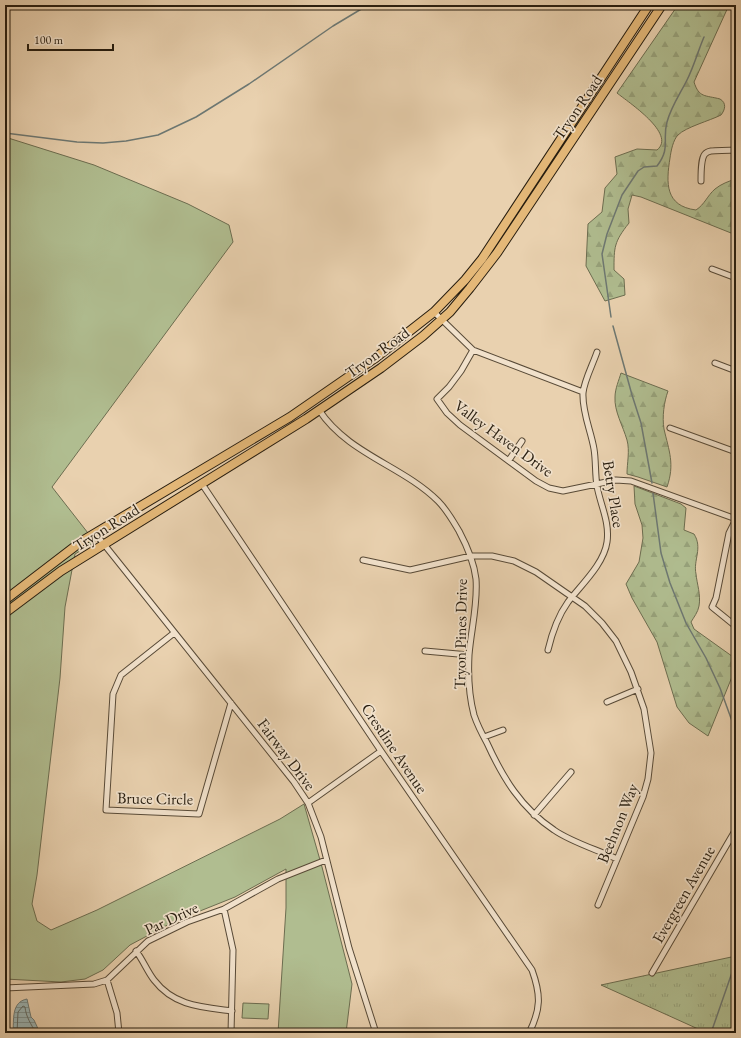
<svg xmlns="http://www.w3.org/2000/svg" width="741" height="1038" viewBox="0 0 741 1038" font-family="'EB Garamond',serif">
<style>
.green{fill:#b0bd90;stroke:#6c6d50}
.forest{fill:url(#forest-firs);stroke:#6c6d50}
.park{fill:url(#park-tufts);stroke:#6c6d50}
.water{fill:url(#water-rules);stroke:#6d7873}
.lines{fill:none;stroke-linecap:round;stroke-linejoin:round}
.shore{stroke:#616962;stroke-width:1}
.stream{stroke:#6d7873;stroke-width:1.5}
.minor-casing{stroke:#584a37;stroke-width:7}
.primary-casing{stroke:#271d0f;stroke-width:10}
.minor{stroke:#f1e1cb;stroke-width:5}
.primary{stroke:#e4b878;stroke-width:8}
.labels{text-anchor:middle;stroke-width:3.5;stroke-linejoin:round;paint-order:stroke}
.street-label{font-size:16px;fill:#271d0f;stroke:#f1e1cb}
</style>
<defs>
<pattern id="forest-firs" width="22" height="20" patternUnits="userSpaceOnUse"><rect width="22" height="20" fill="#b0bd90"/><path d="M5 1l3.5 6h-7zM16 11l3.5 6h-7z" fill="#97a27b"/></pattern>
<pattern id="park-tufts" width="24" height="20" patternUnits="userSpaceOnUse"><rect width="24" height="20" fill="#b0bd90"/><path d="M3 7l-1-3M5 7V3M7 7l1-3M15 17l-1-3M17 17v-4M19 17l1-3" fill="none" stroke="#97a27b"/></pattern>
<pattern id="water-rules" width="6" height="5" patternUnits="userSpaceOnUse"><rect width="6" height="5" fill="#9bb5b5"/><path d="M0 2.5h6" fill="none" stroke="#7e9392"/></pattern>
</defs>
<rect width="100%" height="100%" fill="#e9d1af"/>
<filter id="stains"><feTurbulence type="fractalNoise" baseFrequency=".005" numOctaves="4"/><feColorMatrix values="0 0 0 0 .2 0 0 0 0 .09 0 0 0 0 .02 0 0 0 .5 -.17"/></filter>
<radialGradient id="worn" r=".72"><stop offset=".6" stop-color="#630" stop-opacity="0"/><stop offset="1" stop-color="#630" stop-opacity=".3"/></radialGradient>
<path class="green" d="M 5,137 L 94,165 L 188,204 L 229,225 L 233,242 L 52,487 L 95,542 L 75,554 L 65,607 L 60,678 L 37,875 L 32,904 L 37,921 L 51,930 L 97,910 L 280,819 L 304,804 L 322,867 L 352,984 L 346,1033 L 278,1033 L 286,908 L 286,869 L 235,897 L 175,921 L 130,945 L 103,970 L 85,979 L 61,982 L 5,979 Z
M 243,1003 L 269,1004 L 268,1019 L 242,1018 Z"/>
<path class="forest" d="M 678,5 L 729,5 L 694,82 C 699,98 705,95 720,99 C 727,103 725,110 721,115 C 709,121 686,127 678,135 C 673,140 671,151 670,158 C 666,183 665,206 696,210 C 705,204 707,196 715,189 C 721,184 729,181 736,179 L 736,235 L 641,197 L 632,195 L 628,209 L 629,223 C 614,242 614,247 614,270 L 624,279 L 625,295 L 605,301 L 586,266 L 588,224 L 602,212 L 605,188 L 617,174 L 615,157 L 637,149 L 657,150 C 677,134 628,102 617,93 Z
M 621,373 L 668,391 C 664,402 662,417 664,429 C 669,451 675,464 667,487 L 638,477 L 627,474 C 627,463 630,451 627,440 C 623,426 614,411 615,397 C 615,389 619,380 621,373 Z
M 634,486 L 681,504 L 686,508 L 684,530 L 694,534 C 703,548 693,560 696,574 C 697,584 701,595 699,606 C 698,612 694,617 691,622 L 694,629 L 736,659 L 736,667 L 708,736 L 689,723 L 677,707 L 657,642 L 632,598 L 626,584 L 639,562 L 643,538 L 642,525 L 635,504 Z"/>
<path class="park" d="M 736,956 L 736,1033 L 707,1033 L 601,985 Z"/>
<path class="water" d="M 27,999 L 31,1017 L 34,1020 L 40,1033 L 13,1033 C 14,1020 11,1002 27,999 Z"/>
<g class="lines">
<path class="shore" d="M 17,1033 L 18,1012 L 23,1006 L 25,1007 C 26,1017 31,1024 36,1033"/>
<path class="stream" d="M 5,133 L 77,142 L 103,143 L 126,141 L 158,135 L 196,117 L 249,84 L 333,26 L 368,5
M 611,317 L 602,254 L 607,234 L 622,195 L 638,171 L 644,167 L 657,166 C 671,148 662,140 667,122 C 671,107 680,94 687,80 C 694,66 698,51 704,37
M 613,326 L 632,395 L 641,423 L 652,483
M 653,493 L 661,553 L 670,583 L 686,623 L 706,658 L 720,688 L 736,732
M 711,1033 L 736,961"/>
<defs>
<path id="minor" d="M 736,94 L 736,108
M 701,181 C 701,144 705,152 736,150
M 712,269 L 736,278
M 434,312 L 473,350 L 583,392
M 473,350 L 461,371 L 449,387 L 437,399 L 447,413 L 460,425 L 536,481 L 549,488 L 563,491 L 616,480 L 631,481 L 736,519
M 715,363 L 736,371
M 319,410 C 348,454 403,466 438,501 C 447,510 453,521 459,531 C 467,546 474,562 476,579 C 478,604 471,630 469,655 C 468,674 469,696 474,715 C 477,724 482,734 487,743 C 503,778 521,808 554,830 C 571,842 598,850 617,859
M 670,428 L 736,452
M 509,460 L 522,441
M 202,484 L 381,751 L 532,970 C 541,995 541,1009 529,1033
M 95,533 L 294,782 L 308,803 L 321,837 L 349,948 L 376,1033
M 363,560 L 410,570 L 471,556 L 492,556 L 514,561 L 536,572 L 585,606 L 602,623 L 616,641 L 631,672 L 644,709 L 651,753 L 648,779 L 643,797 L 598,905
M 733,624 L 712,607 L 716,598 L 729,533 L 736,519
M 174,633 L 121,675 L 113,694 L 106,810 L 199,814 L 231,703
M 548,650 C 552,633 558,616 568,602 C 581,585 604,564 607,542 C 610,522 600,504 597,486 C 595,474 596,461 594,449 C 591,431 582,412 583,393 C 584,381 593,364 597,352
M 425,651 L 469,655
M 607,702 L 638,689
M 484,737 L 503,730
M 308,803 L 381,751
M 534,815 L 571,772
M 224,909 L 233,950 L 231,1033
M 136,951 C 143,960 147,971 154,980 C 174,1006 201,1007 232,1011
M 652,973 L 736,829
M 107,980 L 117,1013 L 119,1033
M 5,988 L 94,984 L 107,980 L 148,941 L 187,922 L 224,909 L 278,879 L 326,860"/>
<path id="primary" d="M 5,600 L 82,541 L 290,417 L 374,359 L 434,312 L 465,280 L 482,259 L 649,5
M 5,613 L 61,571 L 306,419 L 381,368 L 423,336 L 450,312 L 470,288 L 497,253 L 662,5"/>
</defs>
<use href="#minor" class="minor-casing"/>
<use href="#primary" class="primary-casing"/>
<use href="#minor" class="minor"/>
<use href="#primary" class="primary"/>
</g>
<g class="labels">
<g class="street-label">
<text transform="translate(577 107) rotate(-56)" y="6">Tryon Road</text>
<text transform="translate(377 352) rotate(-36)" y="6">Tryon Road</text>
<text transform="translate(504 438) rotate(36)" y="6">Valley Haven Drive</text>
<text transform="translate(614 494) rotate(81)" y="6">Betry Place</text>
<text transform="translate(106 527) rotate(-32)" y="6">Tryon Road</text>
<text transform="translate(460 634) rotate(-89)" y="6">Tryon Pines Drive</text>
<text transform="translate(395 748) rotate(56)" y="6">Crestline Avenue</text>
<text transform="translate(287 754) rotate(53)" y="6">Fairway Drive</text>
<text transform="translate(155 798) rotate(1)" y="6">Bruce Circle</text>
<text transform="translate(617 823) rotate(-68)" y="6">Beehnon Way</text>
<text transform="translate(683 894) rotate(-60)" y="6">Evergreen Avenue</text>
<text transform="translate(171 918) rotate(-25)" y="6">Par Drive</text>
</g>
</g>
<rect width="741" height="1038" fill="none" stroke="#e9d1af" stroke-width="20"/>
<rect x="6" y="6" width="729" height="1026" fill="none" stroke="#271d0f" stroke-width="2"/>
<rect x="10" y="10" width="721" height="1018" fill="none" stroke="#271d0f"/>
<path d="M28 44v6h85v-6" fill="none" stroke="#271d0f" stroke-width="2"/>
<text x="34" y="44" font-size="12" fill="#271d0f" stroke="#f1e1cb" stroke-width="3" paint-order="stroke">100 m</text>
<rect width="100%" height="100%" filter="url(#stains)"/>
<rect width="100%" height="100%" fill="url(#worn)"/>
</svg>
